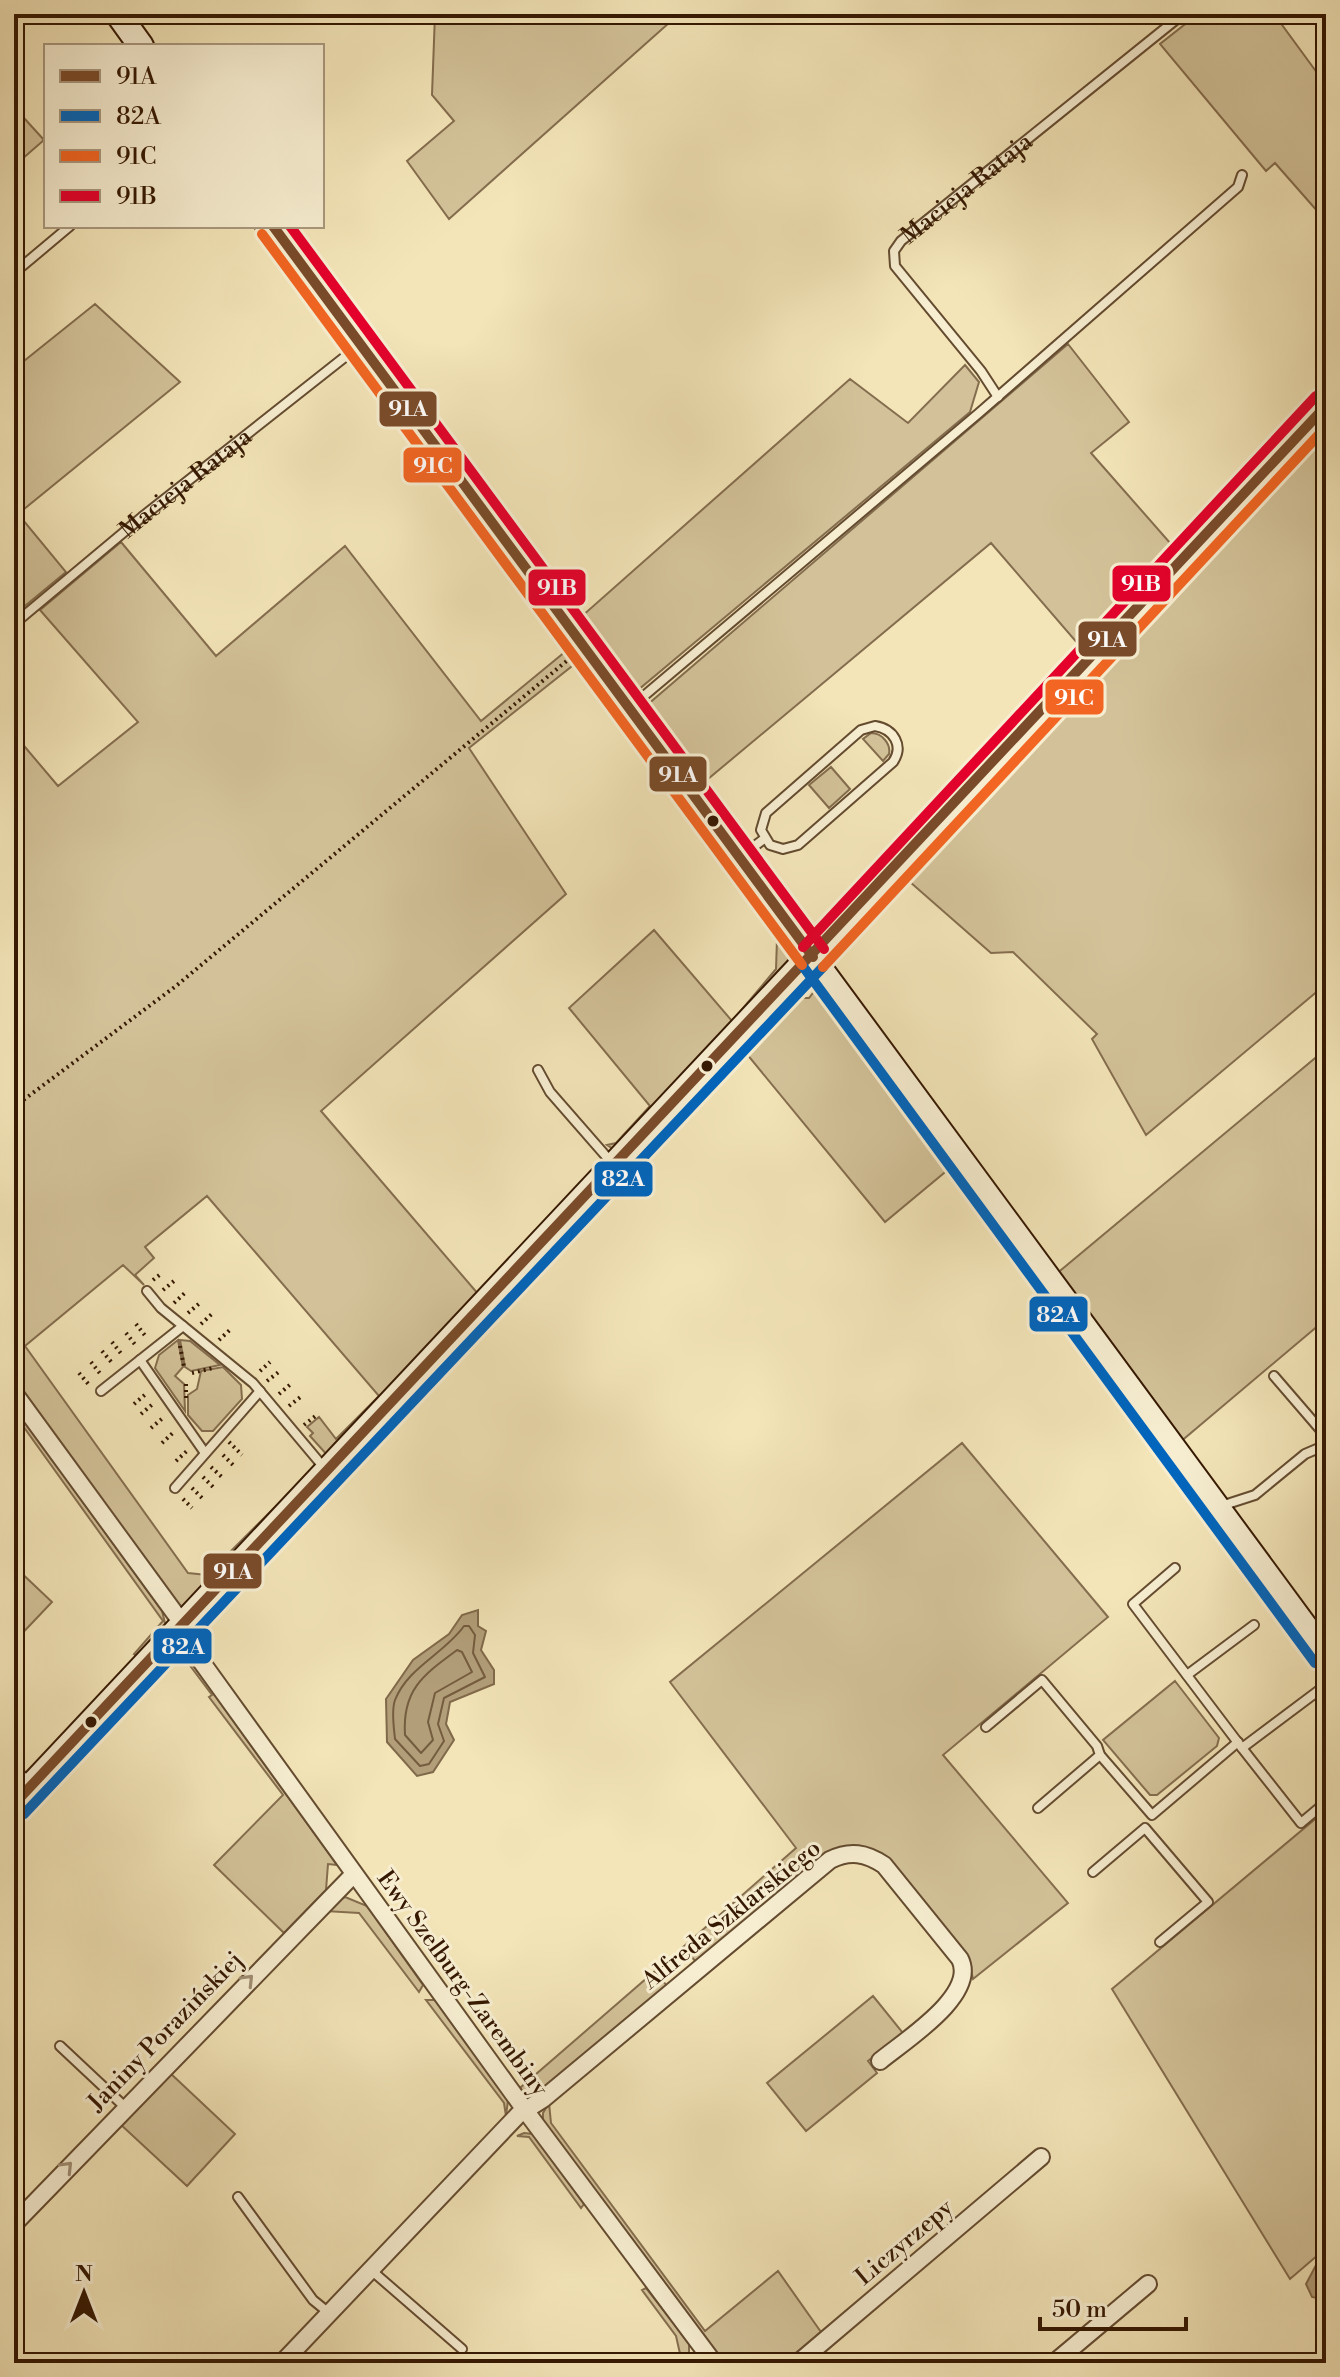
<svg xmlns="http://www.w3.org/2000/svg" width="1340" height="2377" viewBox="0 0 1340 2377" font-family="'Libre Bodoni',serif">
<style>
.green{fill:#d3c299;stroke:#846d4e;stroke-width:2}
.water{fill:#b29f7a;stroke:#80694a;stroke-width:2}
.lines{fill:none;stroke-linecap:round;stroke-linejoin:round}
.shore{stroke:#745c3e;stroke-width:2}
.lane-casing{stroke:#644b30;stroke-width:12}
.street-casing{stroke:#644b30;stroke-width:20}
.secondary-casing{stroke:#351802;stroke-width:28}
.path{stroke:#351802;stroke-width:4;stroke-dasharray:2 4;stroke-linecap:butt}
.lane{stroke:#f7eed1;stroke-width:8}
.street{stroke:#f7eed1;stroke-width:16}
.secondary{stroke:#f7eed1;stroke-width:24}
.bus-1-casing{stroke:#f7eed1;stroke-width:16}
.bus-2-casing{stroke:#f7eed1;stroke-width:16}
.bus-3-casing{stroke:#f7eed1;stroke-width:16}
.bus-4-casing{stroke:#f7eed1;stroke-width:16}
.bus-1{stroke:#7a4b2a;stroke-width:10}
.bus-2{stroke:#0065bd;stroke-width:10}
.bus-3{stroke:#f26522;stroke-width:10}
.bus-4{stroke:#e4002b;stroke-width:10}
.oneway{stroke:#a08e74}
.bus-dot{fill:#351802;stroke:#f7eed1;stroke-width:3}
.labels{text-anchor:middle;stroke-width:6;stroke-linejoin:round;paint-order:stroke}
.street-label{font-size:24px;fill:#351802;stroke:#f7eed1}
.line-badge{stroke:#f7eed1;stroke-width:3}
.badge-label{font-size:22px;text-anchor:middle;font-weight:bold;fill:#fff}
</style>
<rect width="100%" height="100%" fill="#f3e5b8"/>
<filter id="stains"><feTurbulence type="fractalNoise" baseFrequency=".0025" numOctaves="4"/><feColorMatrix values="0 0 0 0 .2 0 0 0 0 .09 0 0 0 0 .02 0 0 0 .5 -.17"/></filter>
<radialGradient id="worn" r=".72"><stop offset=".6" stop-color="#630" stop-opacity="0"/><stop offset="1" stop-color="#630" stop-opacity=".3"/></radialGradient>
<path class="green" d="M 435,14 L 679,14 L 449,219 L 407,161 L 454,121 L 432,95 Z
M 1198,14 L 1274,14 L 1326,85 L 1326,221 L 1275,163 L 1266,171 L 1160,44 Z
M 14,107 L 44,140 L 14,166 Z
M 253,226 L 263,226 L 323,313 L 319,320 Z
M 95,304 L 180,382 L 18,514 L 66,572 L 14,615 L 14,369 Z
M 1068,344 L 1129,422 L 1091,453 L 1178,552 L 1085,652 L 991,543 L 696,789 L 639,712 Z
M 965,365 L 979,382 L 970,412 L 632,695 L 573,624 L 850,379 L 908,423 Z
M 1326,418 L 1326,984 L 1146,1135 L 1092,1039 L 1097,1034 L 1013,952 L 991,953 L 902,875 Z
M 121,542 L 216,656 L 345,546 L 481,721 L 566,651 L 526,595 L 534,594 L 621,711 L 618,720 L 576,663 L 469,748 L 566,894 L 321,1111 L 479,1295 L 328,1456 L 310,1436 L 313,1433 L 307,1427 L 319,1417 L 336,1439 L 379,1396 L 207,1196 L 145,1247 L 154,1258 L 135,1275 L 144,1285 L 123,1265 L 25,1346 L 188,1573 L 207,1575 L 313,1469 L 183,1608 L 173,1602 L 14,1382 L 14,734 L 58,786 L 138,722 L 40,610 Z
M 871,733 C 882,733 891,744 889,754 L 883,761 L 863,739 Z
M 831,767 L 850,789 L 829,808 L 809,785 Z
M 680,792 L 751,884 L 742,892 L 672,794 Z
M 881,895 L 891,897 L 833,960 L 841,939 Z
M 764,901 L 795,954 L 613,1149 L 607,1145 L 616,1143 L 650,1106 L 569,1008 L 654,930 L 732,1021 L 776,969 L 777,939 L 753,906 Z
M 816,989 L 822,989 L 921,1116 L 914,1122 L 925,1139 L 937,1137 L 956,1163 L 885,1222 L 746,1053 L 798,998 L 809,998 Z
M 1326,1049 L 1326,1319 L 1179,1443 L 1055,1275 Z
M 178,1340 L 183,1367 L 175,1376 L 184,1384 L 185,1411 L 155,1368 L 159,1355 Z
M 180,1340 L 190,1341 L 220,1365 L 191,1371 L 185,1367 Z
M 223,1367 L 241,1385 L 242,1399 L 213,1431 L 202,1431 L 188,1415 L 188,1395 L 197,1389 L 201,1371 Z
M 18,1419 L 23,1419 L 162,1611 L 166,1627 L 139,1658 L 134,1654 L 163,1621 Z
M 962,1443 L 1108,1617 L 943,1755 L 1068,1903 L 973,1979 L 968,1958 L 855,1848 L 696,1962 L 683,1947 L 796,1848 L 670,1682 Z
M 14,1566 L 52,1602 L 14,1642 Z
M 174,1655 L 191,1662 L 337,1865 L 328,1864 L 326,1890 L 284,1933 L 214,1865 L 283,1795 L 209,1697 L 212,1695 L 188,1663 L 158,1661 Z
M 1175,1681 L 1219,1738 L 1217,1746 L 1157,1795 L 1150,1795 L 1103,1740 Z
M 1326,1810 L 1326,2248 L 1290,2279 L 1112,1989 Z
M 345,1897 L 367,1906 L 423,1985 L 419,1992 L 359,1913 L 324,1911 Z
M 655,1971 L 667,1986 L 538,2094 L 524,2093 L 520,2088 Z
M 873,1996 L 903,2033 L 868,2061 L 877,2073 L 806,2131 L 767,2083 Z
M 426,2000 L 436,2000 L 508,2100 L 506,2116 L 504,2103 Z
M 169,2072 L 235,2134 L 187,2186 L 119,2123 Z
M 549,2103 L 551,2123 L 705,2331 L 778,2271 L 821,2332 L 786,2363 L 723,2363 L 543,2123 L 543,2113 Z
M 524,2133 L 533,2134 L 584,2204 L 581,2208 L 529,2137 L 517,2136 Z
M 646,2288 L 689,2343 L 689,2354 L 682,2363 L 676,2363 L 681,2358 L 676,2336 L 642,2290 Z"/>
<path class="water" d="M 478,1610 L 478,1626 L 486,1631 L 481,1650 L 494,1670 L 494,1684 L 450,1702 L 446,1724 L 454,1740 L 433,1772 L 417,1776 L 387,1742 L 386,1699 L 413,1660 L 449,1634 L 462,1615 Z
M 1326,2256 L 1326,2300 L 1312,2297 L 1306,2284 L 1316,2265 Z"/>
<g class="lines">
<path class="shore" d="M 464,1626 L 469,1626 L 475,1635 L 473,1653 L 485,1677 L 444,1698 L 438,1724 L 444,1741 L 429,1764 L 420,1766 L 395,1739 C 394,1728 391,1711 395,1700 C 408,1667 444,1654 464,1626 Z
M 457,1650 L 462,1652 L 472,1672 L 435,1693 L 428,1722 L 433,1740 L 421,1753 L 405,1735 C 402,1690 423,1675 457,1650 Z"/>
<defs>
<g id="lane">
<path d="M 14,273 L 70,226"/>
<path id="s1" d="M 998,397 L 981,371 L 895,266 L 894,251 L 901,241 L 1183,14"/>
<path id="s2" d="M 14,624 L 142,517 L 360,345"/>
<path d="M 632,706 L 979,413 L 1238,187 L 1242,175"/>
<path d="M 875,726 C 894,729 904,746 893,762 L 798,845 L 783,849 L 770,845 L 761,830 L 766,813 L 861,730 Z"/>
<path d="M 740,857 L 764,839"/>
<path d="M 538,1070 L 550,1092 L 612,1163"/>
<path d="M 147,1291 L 161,1308 L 253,1383 L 326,1470"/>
<path d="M 140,1360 L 205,1453"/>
<path d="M 1274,1376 L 1324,1434 L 1326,1441"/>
<path d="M 101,1391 L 183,1326"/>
<path d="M 175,1488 L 260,1391"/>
<path d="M 1221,1506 L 1255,1495 L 1305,1454 L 1326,1445"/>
<path d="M 1175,1568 L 1133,1604 L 1242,1748 L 1326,1685"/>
<path d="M 1187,1675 L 1254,1625"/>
<path d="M 986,1727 L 1042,1680 L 1097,1746 L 1100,1755 L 1038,1808"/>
<path d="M 1242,1748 L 1301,1823 L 1326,1802"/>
<path d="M 1100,1755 L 1152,1815 L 1238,1742"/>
<path d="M 14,1768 L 31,1784"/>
<path d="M 1093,1872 L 1145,1828 L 1208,1902 L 1160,1942"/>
<path d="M 60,2046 L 125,2107"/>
<path d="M 238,2197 L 313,2300 L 329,2313"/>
<path d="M 371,2270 L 462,2349"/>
</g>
<path id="street" d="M 14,1393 L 182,1623
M 173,1633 L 198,1657 L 525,2110 L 714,2363
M 14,2224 L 354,1874
M 282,2363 L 518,2115 L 543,2099 L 830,1860 C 850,1850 866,1853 884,1865 L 960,1959 C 978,1995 904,2041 880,2061
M 798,2363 L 1041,2157
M 1054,2363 L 1148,2284"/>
<path id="secondary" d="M 118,14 L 141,46
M 273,226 L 1326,1655
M 14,1804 L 1326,406"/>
</defs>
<use href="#lane" class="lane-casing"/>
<use href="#street" class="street-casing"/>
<use href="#secondary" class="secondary-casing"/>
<path class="path" d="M 14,1107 L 176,986 L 569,659
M 153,1280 L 162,1273
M 163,1290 L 174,1281
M 174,1303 L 187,1291
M 188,1313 L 201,1302
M 136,1324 L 147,1338
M 201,1324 L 214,1312
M 126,1333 L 137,1347
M 219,1340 L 232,1328
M 112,1342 L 123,1356
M 180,1346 L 184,1367
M 102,1351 L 113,1364
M 91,1362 L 102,1376
M 260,1371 L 270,1362
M 79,1373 L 90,1386
M 192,1373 L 213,1368
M 267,1381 L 280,1371
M 186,1384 L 186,1401
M 279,1394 L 292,1383
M 134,1404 L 147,1393
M 289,1406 L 303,1395
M 141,1414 L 154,1403
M 304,1425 L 318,1414
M 151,1428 L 164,1417
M 229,1442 L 242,1455
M 162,1443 L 175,1431
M 223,1455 L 233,1465
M 176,1461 L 188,1450
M 211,1467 L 223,1478
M 203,1477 L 214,1488
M 192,1488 L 202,1498
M 183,1499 L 192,1508"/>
<use href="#lane" class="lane"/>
<use href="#street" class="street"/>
<use href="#secondary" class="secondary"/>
<defs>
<path id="bus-1" d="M 273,226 L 813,957
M 14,1804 L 1326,406"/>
<path id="bus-2" d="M 802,965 L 1315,1663
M 24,1814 L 823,967"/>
<path id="bus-3" d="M 262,234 L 802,965
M 823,967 L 1326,427"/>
<path id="bus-4" d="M 290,226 L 824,949
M 803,947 L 1316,396"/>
</defs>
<use href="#bus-1" class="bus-1-casing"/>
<use href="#bus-2" class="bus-2-casing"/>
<use href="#bus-3" class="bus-3-casing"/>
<use href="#bus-4" class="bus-4-casing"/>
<use href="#bus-1" class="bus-1"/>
<use href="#bus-2" class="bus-2"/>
<use href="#bus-3" class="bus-3"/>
<use href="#bus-4" class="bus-4"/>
</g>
<defs><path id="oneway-chevron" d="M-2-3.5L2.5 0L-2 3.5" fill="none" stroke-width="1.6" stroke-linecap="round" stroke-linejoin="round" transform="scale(2)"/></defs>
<g class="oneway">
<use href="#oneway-chevron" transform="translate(248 1980) rotate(-46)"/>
<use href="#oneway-chevron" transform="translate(67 2167) rotate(-46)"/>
</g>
<g class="bus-dot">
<circle cx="713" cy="821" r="7"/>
<circle cx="707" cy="1066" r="7"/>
<circle cx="91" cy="1722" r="7"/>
</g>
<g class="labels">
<g class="street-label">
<text dy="8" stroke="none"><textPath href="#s1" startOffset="278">Macieja Rataja</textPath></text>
<text dy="8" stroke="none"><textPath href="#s2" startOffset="222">Macieja Rataja</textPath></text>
<text transform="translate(731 1914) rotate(-39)" y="8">Alfreda Szklarskiego</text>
<text transform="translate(463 1983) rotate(54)" y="8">Ewy Szelburg-Zarembiny</text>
<text transform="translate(165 2031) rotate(-46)" y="8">Janiny Porazińskiej</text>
<text transform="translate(904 2242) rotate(-40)" y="8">Liczyrzepy</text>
</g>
</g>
<g class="line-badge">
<rect x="378" y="390" width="60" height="38" rx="8" fill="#7a4b2a"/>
<rect x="402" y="446" width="61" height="38" rx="8" fill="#f26522"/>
<rect x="1111" y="564" width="61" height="39" rx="8" fill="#e4002b"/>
<rect x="527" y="568" width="60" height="39" rx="8" fill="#e4002b"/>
<rect x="1077" y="620" width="61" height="38" rx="8" fill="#7a4b2a"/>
<rect x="1044" y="678" width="61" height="38" rx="8" fill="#f26522"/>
<rect x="648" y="755" width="60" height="38" rx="8" fill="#7a4b2a"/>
<rect x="593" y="1160" width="61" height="38" rx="8" fill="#0065bd"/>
<rect x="1028" y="1295" width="61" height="38" rx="8" fill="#0065bd"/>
<rect x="202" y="1552" width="61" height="38" rx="8" fill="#7a4b2a"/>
<rect x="152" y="1627" width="61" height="38" rx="8" fill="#0065bd"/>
</g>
<g class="badge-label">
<text x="408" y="416">91A</text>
<text x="433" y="473">91C</text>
<text x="1141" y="591">91B</text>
<text x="557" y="595">91B</text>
<text x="1107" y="647">91A</text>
<text x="1074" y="705">91C</text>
<text x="678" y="782">91A</text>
<text x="623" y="1186">82A</text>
<text x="1058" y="1322">82A</text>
<text x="233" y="1579">91A</text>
<text x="183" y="1654">82A</text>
</g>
<rect width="1340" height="2377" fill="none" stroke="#f3e5b8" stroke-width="48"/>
<rect x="16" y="16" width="1308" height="2345" fill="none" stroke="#351802" stroke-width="4"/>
<rect x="24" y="24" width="1292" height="2329" fill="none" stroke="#351802" stroke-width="2"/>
<rect x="44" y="44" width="280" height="184" fill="#f7eed1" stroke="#a9987e" stroke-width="2"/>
<rect x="60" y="70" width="40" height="12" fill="#7a4b2a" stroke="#a9987e" stroke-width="2"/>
<text x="116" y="84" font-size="24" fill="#351802">91A</text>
<rect x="60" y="110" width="40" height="12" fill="#0065bd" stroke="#a9987e" stroke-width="2"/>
<text x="116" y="124" font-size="24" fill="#351802">82A</text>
<rect x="60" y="150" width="40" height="12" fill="#f26522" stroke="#a9987e" stroke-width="2"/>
<text x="116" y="164" font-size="24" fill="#351802">91C</text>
<rect x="60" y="190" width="40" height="12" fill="#e4002b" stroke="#a9987e" stroke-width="2"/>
<text x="116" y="204" font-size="24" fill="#351802">91B</text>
<g transform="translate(84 2293)" stroke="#f7eed1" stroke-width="6" paint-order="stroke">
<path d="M0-6L14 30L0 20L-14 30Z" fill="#351802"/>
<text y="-12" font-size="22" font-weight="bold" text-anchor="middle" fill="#351802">N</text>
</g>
<path d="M1040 2317v12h146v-12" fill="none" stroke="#351802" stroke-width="4"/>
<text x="1052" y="2317" font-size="24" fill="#351802" stroke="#f7eed1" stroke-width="6" paint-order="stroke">50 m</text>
<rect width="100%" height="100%" filter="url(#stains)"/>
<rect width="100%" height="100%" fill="url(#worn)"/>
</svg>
